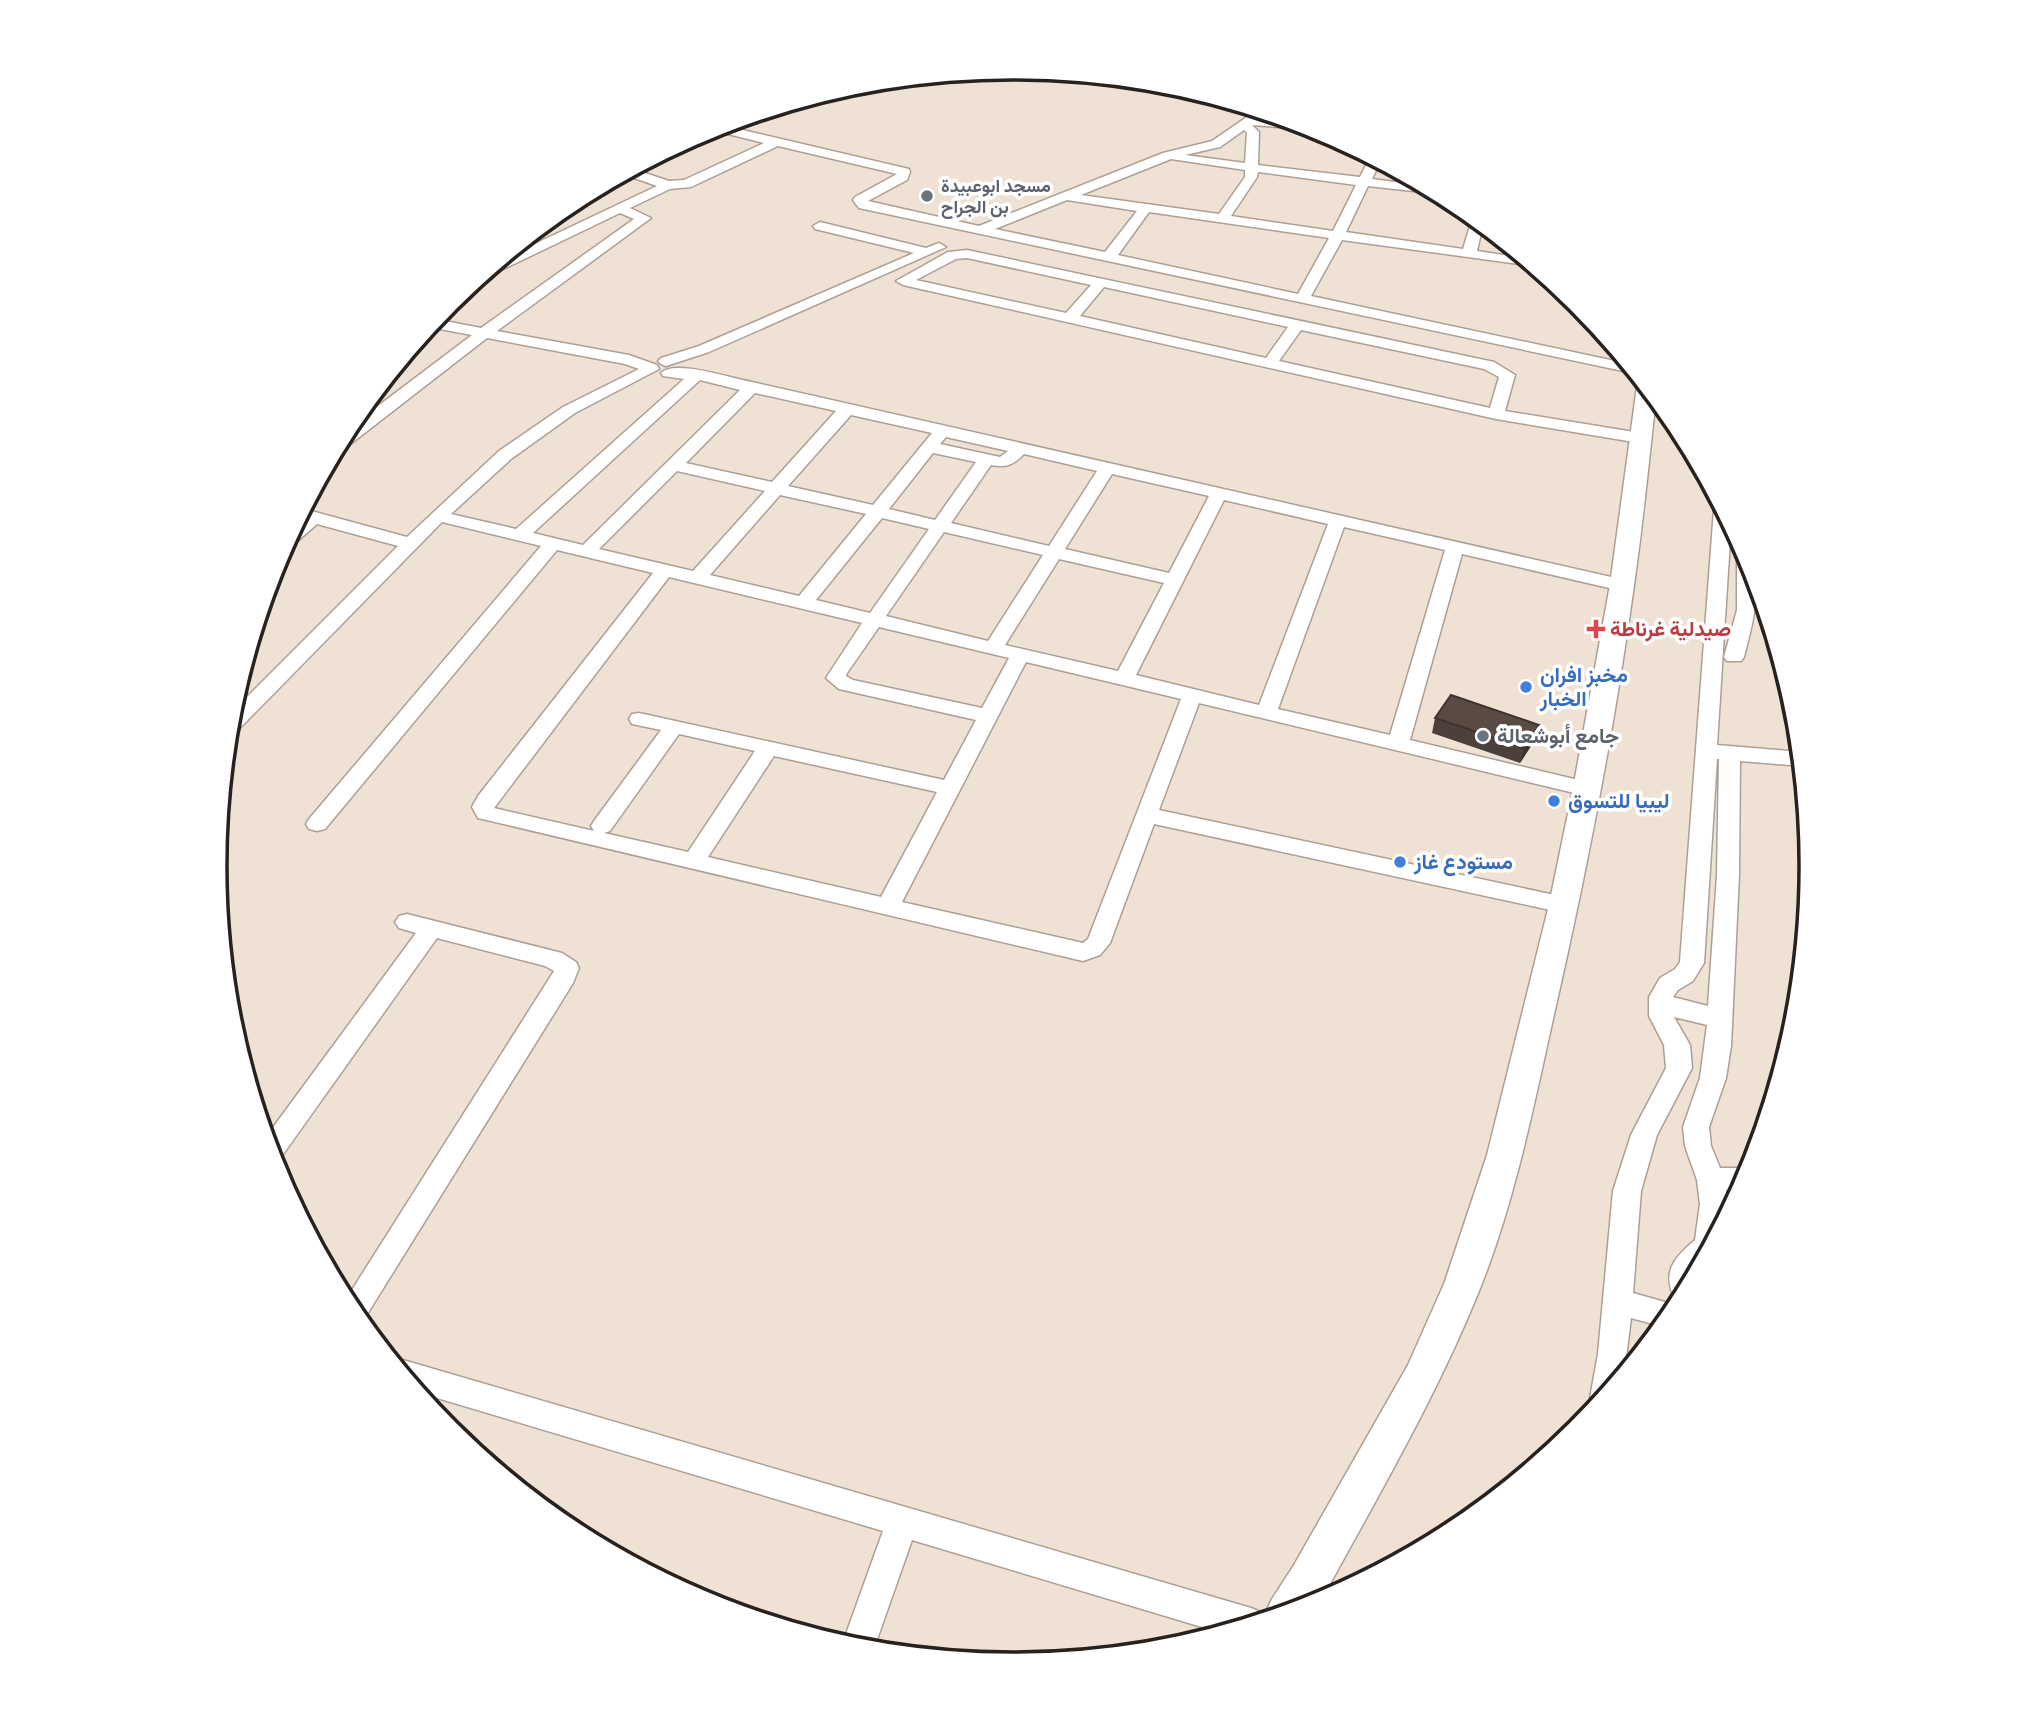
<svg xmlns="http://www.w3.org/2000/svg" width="2027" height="1733" viewBox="0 0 2027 1733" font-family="'PT Sans Narrow',Vazirmatn,sans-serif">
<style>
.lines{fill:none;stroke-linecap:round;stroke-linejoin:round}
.minor-casing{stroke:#ad9f94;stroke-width:3}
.major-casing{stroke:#ad9f94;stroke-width:3}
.minor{fill:#fff;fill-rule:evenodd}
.major{fill:#fff;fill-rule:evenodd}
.wall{fill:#4d403a}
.shaded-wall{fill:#3e342f}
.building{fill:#594b43;stroke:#3e342f;stroke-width:2}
.worship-dot{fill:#6b7280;stroke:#fff;stroke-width:2.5}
.health-dot{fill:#e0444e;stroke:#fff;stroke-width:2.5}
.shop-dot{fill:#3f7fe0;stroke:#fff;stroke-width:2.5}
.labels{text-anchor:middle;stroke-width:7;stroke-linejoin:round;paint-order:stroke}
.far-worship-label{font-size:18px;font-weight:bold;fill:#5b616d;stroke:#fff;text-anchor:start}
.health-label{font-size:21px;font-weight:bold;fill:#be3a42;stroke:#fff;text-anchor:start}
.shop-label{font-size:21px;font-weight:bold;fill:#366cbe;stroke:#fff;text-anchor:start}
.worship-label{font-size:21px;font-weight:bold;fill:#5b616d;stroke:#fff;text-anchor:start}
.rim{fill:none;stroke:#27221e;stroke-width:3.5}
</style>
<rect width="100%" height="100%" fill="#f0e1d5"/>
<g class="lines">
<defs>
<path id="minor" d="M 1257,110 L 1268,114 L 1264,117 L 1288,120 L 1309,126 L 1304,129 L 1252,125 L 1259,132 L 1258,165 L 1360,177 L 1370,157 L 1380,162 L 1372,179 L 1425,186 L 1440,194 L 1368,186 L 1346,232 L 1463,249 L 1473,216 L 1483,224 L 1477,251 L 1524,258 L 1534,266 L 1342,240 L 1311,296 L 1629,364 L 1637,374 L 859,208 L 853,200 L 855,197 L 897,174 L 778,146 L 691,187 L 670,189 L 630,208 L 651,218 L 497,331 L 629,355 L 657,365 L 659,369 L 575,413 L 511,459 L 451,514 L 516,529 L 684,379 L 663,376 L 661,373 C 676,359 732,379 752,382 L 1629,581 L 1631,585 L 1629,589 L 1622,591 L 1462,554 L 1410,740 L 1595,784 L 1598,789 L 1595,794 L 1587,796 L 1199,703 L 1159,810 L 1564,897 L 1572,899 L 1576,905 L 1572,911 L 1564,913 L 1154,824 L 1110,943 L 1100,955 L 1083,961 L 478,818 L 472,807 L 478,796 L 653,573 L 557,550 L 325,829 L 317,831 L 309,829 L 306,824 L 309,819 L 541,546 L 442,522 L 236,732 L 228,733 L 230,714 L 398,546 L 317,524 L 293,545 L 284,546 L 301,519 L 299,519 L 304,509 L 407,537 L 499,451 L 563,407 L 639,369 L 625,364 L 487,338 L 344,449 L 336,449 L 345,431 L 472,335 L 429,327 L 435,319 L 481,328 L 634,219 L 620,213 L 491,275 L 482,275 L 501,260 L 657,186 L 623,174 L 633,169 L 669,181 L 684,180 L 764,143 L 708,129 L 721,125 L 909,169 L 910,172 L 907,180 L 868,201 L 979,226 L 1163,153 L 1212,141 ZM 1244,130 L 1247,133 L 1245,163 L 1185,155 L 1220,147 ZM 1171,159 L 1245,170 L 1245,177 L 1219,214 L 1081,195 ZM 1258,172 L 1356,185 L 1333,231 L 1231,216 L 1257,177 ZM 1067,200 L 1137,211 L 1105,252 L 995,229 ZM 1149,212 L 1329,238 L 1298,294 L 1118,255 ZM 700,380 L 740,390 L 583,545 L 533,533 ZM 755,393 L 836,411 L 772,482 L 686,463 ZM 851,415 L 932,433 L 873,505 L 788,486 ZM 946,437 L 1008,451 L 1000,457 L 940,444 ZM 933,453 L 976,462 L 935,520 L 889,509 ZM 1024,454 L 1097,471 L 1049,546 L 951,523 L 991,465 C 1005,468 1014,465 1024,454 ZM 677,471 L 765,491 L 693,571 L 599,549 ZM 1112,474 L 1209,496 L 1169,573 L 1065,549 ZM 780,495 L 866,514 L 799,596 L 710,575 ZM 1224,500 L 1328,524 L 1259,705 L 1136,675 ZM 882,518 L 929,529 L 870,613 L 816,600 ZM 1344,527 L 1445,550 L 1390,735 L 1278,709 ZM 944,532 L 1043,555 L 988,641 L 886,616 ZM 1059,559 L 1164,583 L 1118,671 L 1005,645 ZM 669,577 L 862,623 L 826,678 L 839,689 L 976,720 L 944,780 L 639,713 L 632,714 L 629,719 L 632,724 L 661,730 L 594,821 L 591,826 L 594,831 L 494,808 ZM 879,627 L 1009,658 L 982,708 L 853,680 L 846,676 L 847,673 ZM 1026,662 L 1181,699 L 1088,939 L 1083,943 L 902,902 ZM 679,734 L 755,751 L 688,852 L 604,833 L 610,831 ZM 774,756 L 937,792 L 881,897 L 708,857 Z
M 820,222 L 926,248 L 939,243 L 946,247 L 709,352 L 666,366 L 661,364 L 658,361 L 661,358 L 699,346 L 914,253 L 815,229 L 813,226 Z
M 967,250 L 1494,362 L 1515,375 L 1505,411 L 1640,433 L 1648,438 L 1640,443 L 1496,419 L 903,285 L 896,281 L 948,252 ZM 967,258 L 1091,285 L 1066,313 L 916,280 L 956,259 ZM 1104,287 L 1288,327 L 1266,358 L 1080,316 ZM 1301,330 L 1484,369 L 1499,377 L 1490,408 L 1279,361 Z
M 1721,504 L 1731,524 L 1717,745 L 1801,752 L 1802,766 L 1740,761 L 1739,875 L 1731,1046 L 1726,1078 L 1709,1127 L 1711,1146 L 1720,1168 L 1752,1168 L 1742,1189 L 1726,1190 L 1726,1219 L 1681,1304 L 1676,1302 C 1661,1272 1673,1259 1695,1240 L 1700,1204 L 1697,1180 L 1685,1146 L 1683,1127 L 1700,1078 L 1707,1025 L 1674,1017 L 1690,1045 L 1692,1068 L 1657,1135 L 1641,1191 L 1633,1293 L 1679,1306 L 1664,1327 L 1631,1318 L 1624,1374 L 1596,1409 L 1590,1398 L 1598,1354 L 1613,1191 L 1631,1135 L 1666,1068 L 1664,1045 L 1649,1016 L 1649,997 L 1660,978 L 1675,969 L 1680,962 L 1714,509 ZM 1717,759 L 1719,759 L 1717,875 L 1708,1006 L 1673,997 L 1678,990 L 1693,981 L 1704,963 Z
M 1744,547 C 1764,585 1754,618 1744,657 L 1741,661 L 1727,661 L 1724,657 L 1737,610 L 1737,552 Z
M 407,914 L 562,953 L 576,962 L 579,968 L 573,983 L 361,1324 L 345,1301 L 554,971 L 545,966 L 437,938 L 279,1160 L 273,1162 L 266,1137 L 416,933 L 399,928 L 395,922 L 399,916 Z
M 403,1360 L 1251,1608 L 1263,1613 L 1266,1620 L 1222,1633 L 912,1540 L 873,1651 L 842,1645 L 883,1531 L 417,1392 L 394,1364 Z"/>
<path id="major" d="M 1643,381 L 1656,397 C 1649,460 1643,523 1634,585 C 1614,731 1586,875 1553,1019 C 1533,1109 1515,1200 1481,1286 C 1438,1394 1379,1494 1324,1595 L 1319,1604 L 1267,1620 L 1265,1614 L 1272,1599 L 1294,1565 L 1408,1365 L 1444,1284 L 1487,1155 L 1549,905 L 1573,789 L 1610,585 L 1637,386 Z"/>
</defs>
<use href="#minor" class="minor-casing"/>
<use href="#major" class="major-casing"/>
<use href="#minor" class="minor"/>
<use href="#major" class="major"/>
</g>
<path class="wall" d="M 1435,718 L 1539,725 L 1535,740 L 1520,763 L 1432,733 Z"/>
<path class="shaded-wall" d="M 1539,725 L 1535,740 L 1520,763 L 1524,748 Z"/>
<path class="building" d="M 1451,695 L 1539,725 L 1524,748 L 1435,718 Z"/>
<g class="worship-dot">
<circle cx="927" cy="196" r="7"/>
<circle cx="1483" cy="736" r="7"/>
</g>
<path class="health-dot" d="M1592.5 618.5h7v7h7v7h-7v7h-7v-7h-7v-7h7z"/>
<g class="shop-dot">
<circle cx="1526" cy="687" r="7"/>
<circle cx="1554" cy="801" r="7"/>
<circle cx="1400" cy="862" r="7"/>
</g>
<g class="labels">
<g class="far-worship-label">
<text x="941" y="192">مسجد ابوعبيدة<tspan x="941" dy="21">بن الجراح</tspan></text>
</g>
<g class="health-label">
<text x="1610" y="636">صيدلية غرناطة</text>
</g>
<g class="shop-label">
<text x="1540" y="682">مخبز افران<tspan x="1540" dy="24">الخبار</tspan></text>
<text x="1568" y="808">ليبيا للتسوق</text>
<text x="1414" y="869">مستودع غاز</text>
</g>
<g class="worship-label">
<text x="1497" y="743">جامع أبوشعالة</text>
</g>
</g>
<path d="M0 0H2027V1733H0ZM227 866a786 786 0 1 1 1572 0a786 786 0 1 1-1572 0Z" fill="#fff" fill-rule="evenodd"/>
<path class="rim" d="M227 866a786 786 0 1 1 1572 0a786 786 0 1 1-1572 0Z"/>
</svg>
